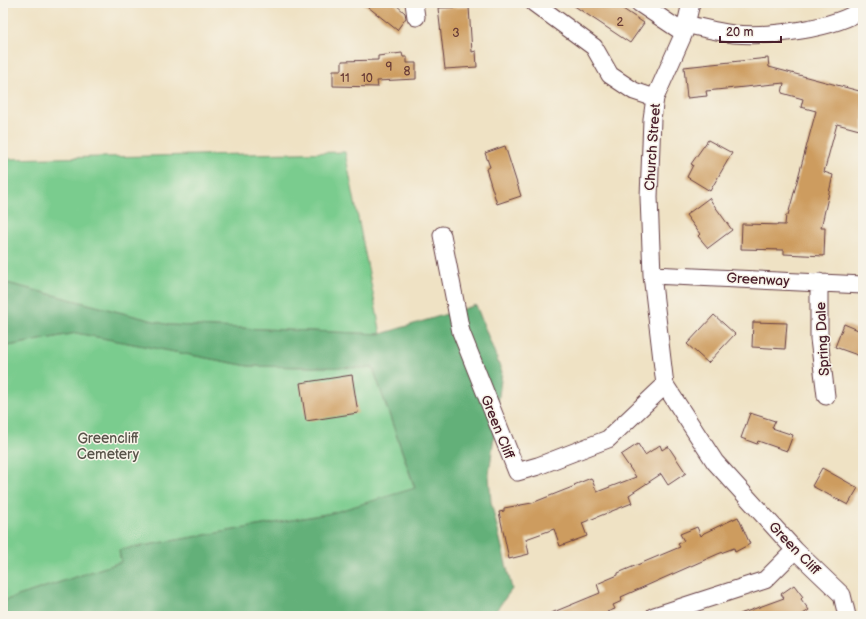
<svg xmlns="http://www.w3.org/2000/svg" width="866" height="619" viewBox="0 0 866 619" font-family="'Balsamiq Sans',sans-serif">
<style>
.green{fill:#7acc8e;stroke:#62765c}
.forest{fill:#63b079;stroke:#566852}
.building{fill:#cd9c5e}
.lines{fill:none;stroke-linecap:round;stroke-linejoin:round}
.minor-casing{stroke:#633c42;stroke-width:19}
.minor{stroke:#fff;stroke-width:17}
.labels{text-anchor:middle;stroke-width:3;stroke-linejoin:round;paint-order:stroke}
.number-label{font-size:12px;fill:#6b3e38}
.street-label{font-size:14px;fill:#4a1f2b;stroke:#f7f3e8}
.park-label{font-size:14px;fill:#585349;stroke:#f7f3e8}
</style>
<rect width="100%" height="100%" fill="#f7f3e8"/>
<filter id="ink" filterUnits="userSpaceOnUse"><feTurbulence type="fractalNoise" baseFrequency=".025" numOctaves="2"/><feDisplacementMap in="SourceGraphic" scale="8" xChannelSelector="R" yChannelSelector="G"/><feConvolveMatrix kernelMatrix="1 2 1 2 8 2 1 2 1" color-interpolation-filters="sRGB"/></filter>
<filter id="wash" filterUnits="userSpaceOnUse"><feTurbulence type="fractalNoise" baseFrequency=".012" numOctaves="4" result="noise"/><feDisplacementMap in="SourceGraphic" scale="16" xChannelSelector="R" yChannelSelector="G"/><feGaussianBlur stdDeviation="0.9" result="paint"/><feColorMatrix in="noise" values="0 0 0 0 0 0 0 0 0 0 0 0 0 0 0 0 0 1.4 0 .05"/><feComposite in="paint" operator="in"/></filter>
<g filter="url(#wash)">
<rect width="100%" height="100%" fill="#efe2c4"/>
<path class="green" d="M 345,152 L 381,334 L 169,325 L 3,282 L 3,159 Z
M 76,333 L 248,366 L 373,368 L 415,489 L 332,513 L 119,550 L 121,562 L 3,601 L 3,347 Z"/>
<path class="forest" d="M 3,282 L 169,325 L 381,334 L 476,305 L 502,372 L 489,475 L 491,502 L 512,589 L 492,616 L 3,616 L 3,601 L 121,562 L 119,550 L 332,513 L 415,488 L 373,368 L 248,366 L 76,333 L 3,347 Z"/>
<g id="blocks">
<path class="building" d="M 363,3 L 394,3 L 405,13 L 406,18 L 397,30 Z
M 570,3 L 614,3 L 644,23 L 630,43 Z
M 469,7 L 472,52 L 476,51 L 477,67 L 445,69 L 438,8 Z
M 402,53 L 403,57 L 407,57 L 407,63 L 416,63 L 416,79 L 377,81 L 378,87 L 333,86 L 333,70 L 342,70 L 342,61 L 378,60 L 378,56 Z
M 768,58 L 769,67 L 863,92 L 863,131 L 837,124 L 824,172 L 833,175 L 821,228 L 825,228 L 824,256 L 784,254 L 784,250 L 741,249 L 742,224 L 785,225 L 786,215 L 788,215 L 816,111 L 801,107 L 803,99 L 782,93 L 784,83 L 706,91 L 707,96 L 687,98 L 684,67 Z
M 708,140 L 732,153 L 710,191 L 687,177 L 693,165 L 691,164 Z
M 505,146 L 521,196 L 497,204 L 486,169 L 490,167 L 485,153 Z
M 709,198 L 732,230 L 708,248 L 698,236 L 700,234 L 686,215 Z
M 714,315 L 735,334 L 708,363 L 687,344 Z
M 753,322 L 787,323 L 785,349 L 752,347 Z
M 844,324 L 863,332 L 863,357 L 835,347 Z
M 352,375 L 358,413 L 306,421 L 300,383 Z
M 750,413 L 775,421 L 772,428 L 793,435 L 787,451 L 758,441 L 757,444 L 741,438 Z
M 638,444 L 645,455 L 660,445 L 662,450 L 668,446 L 686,473 L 668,485 L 661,474 L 629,495 L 632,503 L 582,523 L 587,536 L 560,546 L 554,529 L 526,539 L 529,554 L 509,559 L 499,512 L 504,511 L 504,508 L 532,503 L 575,486 L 574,485 L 591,478 L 597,492 L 636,477 L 621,455 Z
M 822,468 L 858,488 L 848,505 L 812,486 Z
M 738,517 L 750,544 L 735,552 L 734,548 L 718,554 L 621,597 L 622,601 L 613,605 L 615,609 L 607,612 L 609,616 L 544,616 L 600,593 L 597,584 L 618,575 L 618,573 L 680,547 L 678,544 L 684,541 L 680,534 L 697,527 L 701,536 L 704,533 Z
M 794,585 L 803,597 L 801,599 L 809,610 L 800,616 L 740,616 L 740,614 L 784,598 L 781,594 Z"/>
</g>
</g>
<g filter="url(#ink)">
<use href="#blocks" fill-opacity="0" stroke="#633c42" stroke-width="1"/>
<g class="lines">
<defs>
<path id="minor" d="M 414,3 L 416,17
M 534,3 L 594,47 L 610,75 L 634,91 L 655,98
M 639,3 L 684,33
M 691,3 L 684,33 L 655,98 L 652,119 L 649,197 L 652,275 L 665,385 L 715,462 L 795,550 L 842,595 L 847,616
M 686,24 C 702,28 718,32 734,34 C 768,37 835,29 863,9
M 442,235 L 461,332 L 517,472 L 538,466 L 608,439 L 665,385
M 652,275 L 863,285
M 819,282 L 819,339 L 826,396
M 654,616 L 765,580 L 795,550"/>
</defs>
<use href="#minor" class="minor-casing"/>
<use href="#minor" class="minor"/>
</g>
</g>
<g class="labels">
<g class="number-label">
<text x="620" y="26">2</text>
<text x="456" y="37">3</text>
<text x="389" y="71">9</text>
<text x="407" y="75">8</text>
<text x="345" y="82">11</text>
<text x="367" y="82">10</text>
</g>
<g class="street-label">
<text transform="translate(652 147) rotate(-86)" y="5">Church Street</text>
<text transform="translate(758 279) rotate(3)" y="5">Greenway</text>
<text transform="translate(822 339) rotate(-93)" y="5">Spring Dale</text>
<text transform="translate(498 427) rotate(68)" y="5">Green Cliff</text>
<text transform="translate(795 548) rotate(46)" y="5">Green Cliff</text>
</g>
<g class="park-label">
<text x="108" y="443">Greencliff<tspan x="108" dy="16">Cemetery</tspan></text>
</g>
</g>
<rect width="866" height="619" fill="none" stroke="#f7f3e8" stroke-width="16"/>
<path d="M720 36v6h61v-6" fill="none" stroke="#4a1f2b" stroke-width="2"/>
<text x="726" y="36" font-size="12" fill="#4a1f2b" stroke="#f7f3e8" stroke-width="3" paint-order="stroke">20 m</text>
</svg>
